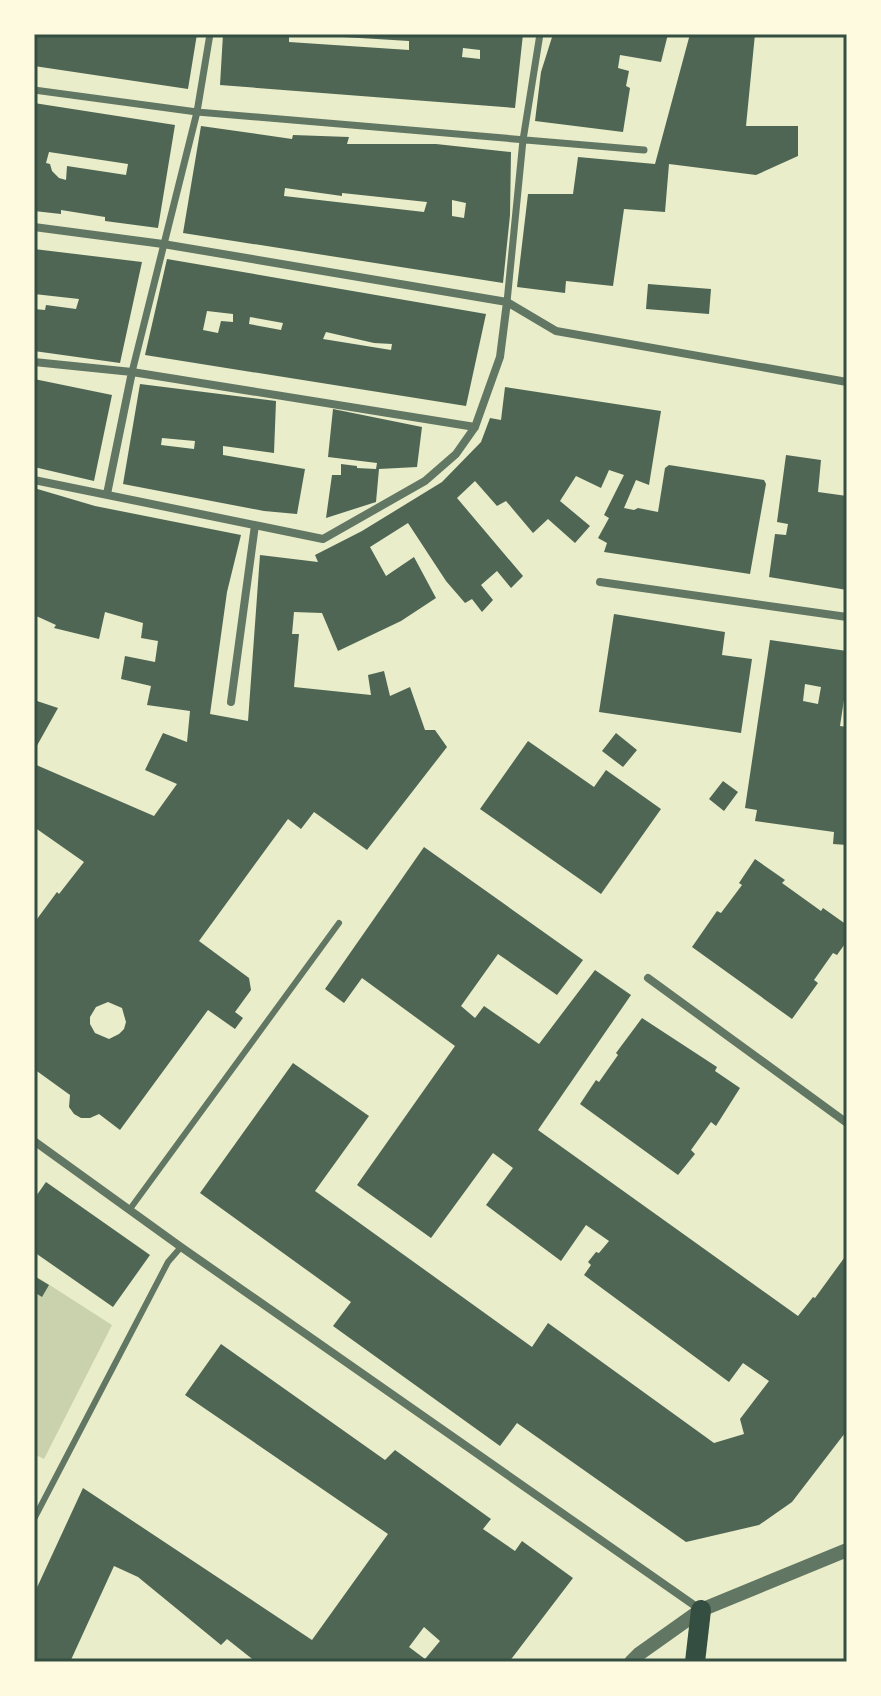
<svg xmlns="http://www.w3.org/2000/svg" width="881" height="1696" viewBox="0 0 881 1696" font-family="'Asap Condensed',sans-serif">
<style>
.green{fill:#cad2ad}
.building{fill:#4f6655;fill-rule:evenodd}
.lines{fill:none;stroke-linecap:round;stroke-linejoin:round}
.service{stroke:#617663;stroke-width:6}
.pedestrian{stroke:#617663;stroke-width:7}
.minor{stroke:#617663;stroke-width:8}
.tertiary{stroke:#617663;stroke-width:14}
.primary{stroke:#344e41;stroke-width:20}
.neatline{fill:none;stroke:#344e41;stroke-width:3}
</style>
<rect width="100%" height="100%" fill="#e9edc9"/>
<path class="green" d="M 34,1275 L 112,1325 L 44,1459 L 34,1454 Z"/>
<path class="building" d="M 34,34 L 197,34 L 188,89 L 34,66 Z
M 223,34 L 289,34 L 289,42 L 409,50 L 409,41 L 327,36 L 327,34 L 523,34 L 515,108 L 220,85 ZM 463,48 L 480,50 L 480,59 L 462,57 Z
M 553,34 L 668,34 L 661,62 L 620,55 L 618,68 L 629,71 L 626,86 L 630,88 L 623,132 L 535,121 L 541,72 Z
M 690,34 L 755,34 L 746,126 L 798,126 L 798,156 L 756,175 L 669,164 L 665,212 L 624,209 L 613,286 L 566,281 L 565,293 L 517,287 L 528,194 L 573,194 L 578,157 L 655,164 Z
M 34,103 L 175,125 L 158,228 L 105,221 L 105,217 L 61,210 L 61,214 L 34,211 ZM 49,152 L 128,164 L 126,175 L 67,166 L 66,180 L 59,178 L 52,171 L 50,164 L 46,163 Z
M 201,126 L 292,139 L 293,135 L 349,137 L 347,144 L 436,144 L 511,152 L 510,215 L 503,283 L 183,233 ZM 285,188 L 342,196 L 342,193 L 427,202 L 424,212 L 284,196 ZM 452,200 L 466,203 L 464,218 L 452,216 Z
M 34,249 L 142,262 L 120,363 L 34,351 L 34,309 L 45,310 L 46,305 L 76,309 L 79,299 L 34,294 Z
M 167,259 L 486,314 L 466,406 L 145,355 ZM 207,311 L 233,314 L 233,322 L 221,321 L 218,333 L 203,330 ZM 250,317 L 283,323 L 281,330 L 249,324 ZM 326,332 L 374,343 L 392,344 L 391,350 L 323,339 Z
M 648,284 L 711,289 L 709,314 L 646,309 Z
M 34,379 L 112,395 L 94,481 L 34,467 Z
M 140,384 L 276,401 L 274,453 L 223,446 L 223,455 L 305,469 L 297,514 L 264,511 L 123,484 ZM 162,438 L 195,441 L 194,449 L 161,445 Z
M 505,387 L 661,411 L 649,485 L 636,480 L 624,508 L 634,510 L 638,508 L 658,512 L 665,468 L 669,465 L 764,480 L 766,484 L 750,574 L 604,552 L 607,543 L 598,538 L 609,518 L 604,515 L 624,475 L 609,470 L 601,488 L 576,476 L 560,501 L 590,526 L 575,543 L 548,519 L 533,533 L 506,501 L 497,506 L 475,481 L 457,498 L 523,576 L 511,588 L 497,571 L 481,585 L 493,600 L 482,612 L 472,599 L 465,603 L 446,581 L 408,523 L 370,547 L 386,576 L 414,557 L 436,598 L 401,621 L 338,651 L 322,613 L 294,612 L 292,634 L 299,634 L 294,687 L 371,695 L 368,675 L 384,671 L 390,696 L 410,687 L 425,730 L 435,730 L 447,747 L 367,850 L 314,812 L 301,829 L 288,819 L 199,941 L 249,978 L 251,990 L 235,1012 L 243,1018 L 235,1029 L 208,1010 L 120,1130 L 99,1114 L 90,1118 L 81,1118 L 74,1114 L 69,1107 L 70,1095 L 34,1069 L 34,920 L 37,919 L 57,892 L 59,894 L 84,862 L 34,827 L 34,764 L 154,816 L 177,784 L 145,770 L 163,733 L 187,742 L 190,711 L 147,705 L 151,686 L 121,679 L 125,656 L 155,662 L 158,641 L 141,638 L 143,623 L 105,612 L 99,639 L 54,628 L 56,625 L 34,615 L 34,488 L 95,506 L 241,535 L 227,592 L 210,714 L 248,721 L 260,555 L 318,562 L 315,555 L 362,531 L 442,482 L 481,442 L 490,418 L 501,420 ZM 108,1002 L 122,1008 L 126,1022 L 124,1029 L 119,1034 L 109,1039 L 95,1033 L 90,1024 L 90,1017 L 96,1007 Z
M 333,409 L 422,427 L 417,467 L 379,469 L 376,502 L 326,518 L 332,475 L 341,475 L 341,464 L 357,466 L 357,468 L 376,469 L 377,463 L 328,457 Z
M 786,455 L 821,460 L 818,492 L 847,496 L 847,590 L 769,577 L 775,534 L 786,535 L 788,524 L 777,522 Z
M 614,614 L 725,632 L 722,655 L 752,659 L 741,733 L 599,712 Z
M 770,640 L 847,651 L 847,693 L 845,693 L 840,726 L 847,727 L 844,762 L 847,763 L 847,845 L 833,844 L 834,832 L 755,821 L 757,810 L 745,808 ZM 805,684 L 821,687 L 818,704 L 803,701 Z
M 34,700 L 58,708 L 34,751 Z
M 616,733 L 637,750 L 623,767 L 602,751 Z
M 528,741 L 594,787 L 606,770 L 661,809 L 601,894 L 480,809 Z
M 723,781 L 738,792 L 724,811 L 709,799 Z
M 424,847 L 583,960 L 557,995 L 498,954 L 461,1006 L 475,1018 L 484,1006 L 539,1044 L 595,970 L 631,995 L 538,1130 L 798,1316 L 813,1297 L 815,1298 L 847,1254 L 847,1434 L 845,1433 L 792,1502 L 759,1525 L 686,1542 L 517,1423 L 500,1446 L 333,1326 L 351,1302 L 200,1193 L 293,1063 L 369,1116 L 315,1191 L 532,1347 L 548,1323 L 714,1443 L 744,1434 L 740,1419 L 769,1381 L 743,1363 L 729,1382 L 584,1275 L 591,1265 L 588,1262 L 596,1252 L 599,1253 L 609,1241 L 586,1225 L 561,1261 L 486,1205 L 513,1168 L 493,1153 L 431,1238 L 357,1185 L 455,1046 L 362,978 L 344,1003 L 325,989 Z
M 755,859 L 785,880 L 782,883 L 821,911 L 823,908 L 847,925 L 847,941 L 837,955 L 833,953 L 814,980 L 818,983 L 792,1019 L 692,947 L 717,911 L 721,913 L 742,885 L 739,883 Z
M 642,1018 L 717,1067 L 715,1071 L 740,1088 L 716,1126 L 711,1122 L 691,1150 L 695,1154 L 678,1175 L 580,1104 L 596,1080 L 599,1082 L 618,1055 L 616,1053 Z
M 46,1182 L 150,1255 L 113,1307 L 34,1252 L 34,1199 Z
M 34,1276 L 49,1285 L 42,1297 L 34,1292 Z
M 221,1344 L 385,1460 L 395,1450 L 491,1519 L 483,1529 L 515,1551 L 522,1541 L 573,1578 L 509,1662 L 256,1662 L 227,1639 L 221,1645 L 138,1577 L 114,1566 L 70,1662 L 34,1662 L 34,1594 L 83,1488 L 312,1640 L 388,1534 L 185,1395 ZM 424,1627 L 440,1641 L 425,1659 L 409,1647 Z"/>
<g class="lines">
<path class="service" d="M 130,1209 L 339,923
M 34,1519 L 168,1262 L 181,1247"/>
<path class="pedestrian" d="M 34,90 L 197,112 L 644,150
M 507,302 L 523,140 L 540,34
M 132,372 L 197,112 L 210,34"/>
<path class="minor" d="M 34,227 L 163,244 L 507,302 L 556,331 L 847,382
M 34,362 L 132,372 L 475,427
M 34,480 L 323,539 L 425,481 L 456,454 L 475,427 L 500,357 L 507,302
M 107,494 L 132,372
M 600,582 L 847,617
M 231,702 L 255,525
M 648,978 L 847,1123
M 34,1141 L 181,1247 L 701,1610"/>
<path class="tertiary" d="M 631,1662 L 639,1654 L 701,1610 L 847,1550"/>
<path class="primary" d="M 695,1662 L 701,1610"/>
</g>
<rect width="881" height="1696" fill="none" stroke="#fefae0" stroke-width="72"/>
<rect x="36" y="36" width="809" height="1624" class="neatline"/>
</svg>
